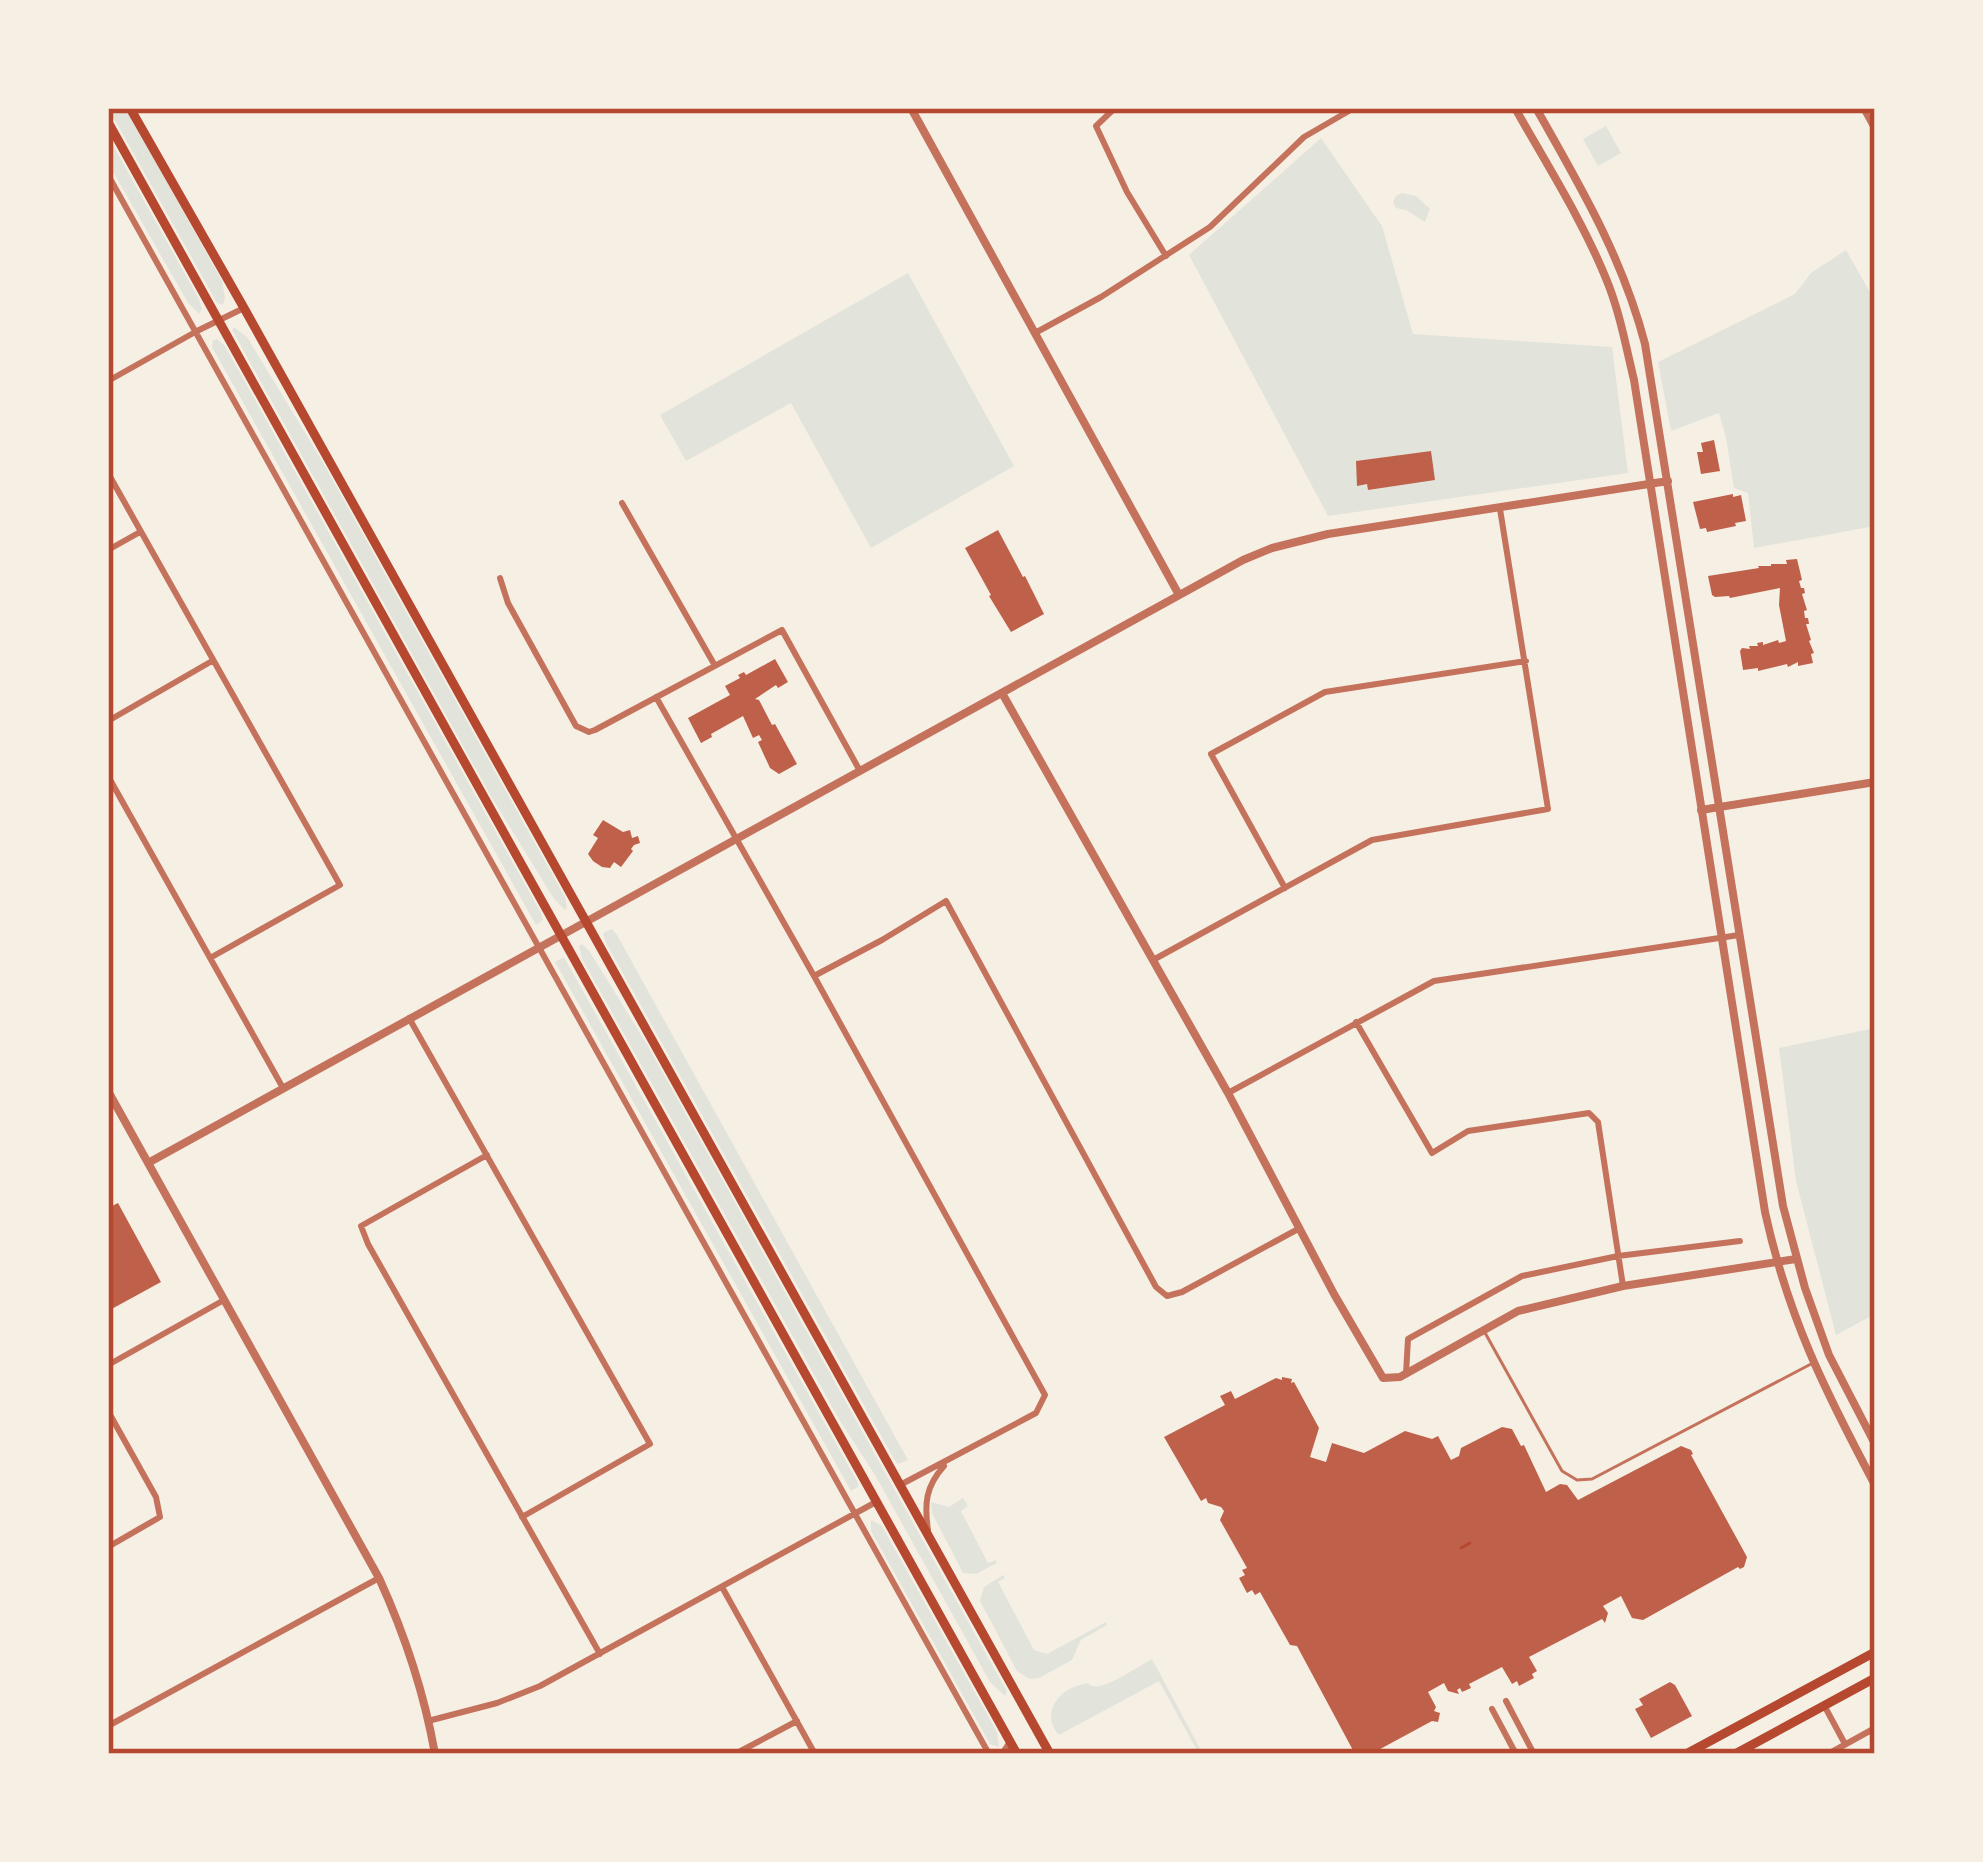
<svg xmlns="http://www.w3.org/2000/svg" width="1983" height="1862" viewBox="0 0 1983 1862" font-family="Karla,sans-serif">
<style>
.green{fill:#e2e4dc}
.building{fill:#bf614a}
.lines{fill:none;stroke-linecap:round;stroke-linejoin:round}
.path{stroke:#b5482f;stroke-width:3}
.service{stroke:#c5725c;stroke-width:3}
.minor{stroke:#c5725c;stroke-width:6}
.tertiary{stroke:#c5725c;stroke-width:8}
.secondary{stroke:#b5482f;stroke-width:9}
.neatline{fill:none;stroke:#b5482f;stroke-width:4.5}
</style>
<rect width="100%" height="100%" fill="#f6efe4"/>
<path class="green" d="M 108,108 L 126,108 L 222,281 L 225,298 L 223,305 L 217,303 Z
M 1606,126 L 1621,153 L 1598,166 L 1583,139 Z
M 108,136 L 199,299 L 202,309 L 199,314 L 188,303 L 108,163 Z
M 1321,138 L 1382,226 L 1413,334 L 1612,347 L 1628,473 L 1328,516 L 1189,255 Z
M 1402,193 L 1416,196 L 1430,209 L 1425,222 L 1406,210 L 1396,208 L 1393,202 L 1396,196 Z
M 1846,250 L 1875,301 L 1875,526 L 1754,548 L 1748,493 L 1734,488 L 1726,438 L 1719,413 L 1671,431 L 1658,362 L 1795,294 L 1811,273 Z
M 908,273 L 1014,466 L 871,548 L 791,403 L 686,461 L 660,415 Z
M 234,327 L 247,337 L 321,459 L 565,897 L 567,907 L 565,910 L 554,899 L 492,798 L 232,330 Z
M 217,339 L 225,346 L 541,913 L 543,920 L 536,925 L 212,347 L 213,340 Z
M 612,929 L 617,935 L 908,1460 L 898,1464 L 894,1459 L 606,943 L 603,933 Z
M 582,944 L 590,952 L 648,1046 L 1000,1679 L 1007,1691 L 1005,1696 L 990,1682 L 875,1475 L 840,1421 L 582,959 L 579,946 Z
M 564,957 L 857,1481 L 859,1486 L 851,1491 L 555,962 Z
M 1875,1028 L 1875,1314 L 1836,1335 L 1796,1181 L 1779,1048 Z
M 963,1498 L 968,1506 L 961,1511 L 988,1563 L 995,1560 L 997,1563 L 976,1574 L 963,1573 L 932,1513 L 931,1502 L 949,1507 Z
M 871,1520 L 882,1526 L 997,1732 L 999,1747 L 990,1744 L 871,1531 Z
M 1003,1575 L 1005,1578 L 998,1582 L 1034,1650 L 1047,1654 L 1106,1622 L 1107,1625 L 1081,1640 L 1072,1660 L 1039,1678 L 1029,1679 L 1017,1671 L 980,1601 L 984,1587 Z
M 1152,1659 L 1203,1754 L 1199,1754 L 1159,1681 L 1059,1735 C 1041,1716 1056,1691 1080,1685 C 1096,1680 1083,1688 1099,1686 C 1113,1684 1139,1666 1152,1659 Z"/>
<path class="building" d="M 1714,440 L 1720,471 L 1701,474 L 1697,452 L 1703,452 L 1701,443 Z
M 1431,451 L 1435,480 L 1368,490 L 1367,484 L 1357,486 L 1356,461 Z
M 1733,494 L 1733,497 L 1741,495 L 1746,521 L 1735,523 L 1736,526 L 1707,532 L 1706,528 L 1700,529 L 1693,502 Z
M 998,530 L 1023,577 L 1025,576 L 1044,614 L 1011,632 L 989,596 L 991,595 L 965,548 Z
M 1797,559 L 1802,580 L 1799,581 L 1801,588 L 1804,588 L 1805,593 L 1802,594 L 1807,610 L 1804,611 L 1805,618 L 1808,618 L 1809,624 L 1806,624 L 1811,640 L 1809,641 L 1814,653 L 1811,654 L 1813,663 L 1798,666 L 1798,662 L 1788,667 L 1787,664 L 1758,671 L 1758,668 L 1743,670 L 1740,651 L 1742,648 L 1750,649 L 1749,646 L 1758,646 L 1757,643 L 1763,642 L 1763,645 L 1778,640 L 1779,643 L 1786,641 L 1779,605 L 1780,588 L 1730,598 L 1729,596 L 1715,597 L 1712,595 L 1708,576 L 1759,568 L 1758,566 L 1771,566 L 1771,564 L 1787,564 L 1786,560 Z
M 775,659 L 788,682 L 778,688 L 776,685 L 755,699 L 759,700 L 772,725 L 775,724 L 797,764 L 779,774 L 770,768 L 758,742 L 762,740 L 759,735 L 753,738 L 743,716 L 711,734 L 712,737 L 701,743 L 688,718 L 730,695 L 725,686 L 740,678 L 738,675 L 744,672 L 746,675 Z
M 603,820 L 623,832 L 630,830 L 632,838 L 638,836 L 640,843 L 634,845 L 631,849 L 633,851 L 621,867 L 614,862 L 610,868 L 602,867 L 593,861 L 588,854 L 598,838 L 593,835 Z
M 118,1203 L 161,1282 L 108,1311 L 108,1246 L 111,1244 L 108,1239 L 108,1208 Z
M 1282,1377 L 1292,1379 L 1291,1383 L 1294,1382 L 1319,1428 L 1310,1457 L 1326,1462 L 1332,1443 L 1364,1453 L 1405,1431 L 1432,1439 L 1438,1436 L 1451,1460 L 1459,1456 L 1461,1448 L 1502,1427 L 1512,1429 L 1521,1446 L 1524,1445 L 1546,1492 L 1560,1484 L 1567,1485 L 1578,1500 L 1681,1446 L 1691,1450 L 1693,1454 L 1691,1455 L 1747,1557 L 1744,1567 L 1740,1569 L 1738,1567 L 1643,1620 L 1632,1618 L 1621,1596 L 1603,1606 L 1608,1613 L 1605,1623 L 1602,1619 L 1529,1657 L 1537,1671 L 1532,1674 L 1534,1678 L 1519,1686 L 1517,1681 L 1512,1684 L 1502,1667 L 1469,1684 L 1471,1688 L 1462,1692 L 1460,1688 L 1457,1690 L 1459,1694 L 1448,1691 L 1444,1683 L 1428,1692 L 1436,1707 L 1434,1711 L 1440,1713 L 1438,1722 L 1432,1721 L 1371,1754 L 1355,1754 L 1297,1646 L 1290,1645 L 1260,1592 L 1255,1595 L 1252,1590 L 1247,1593 L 1239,1578 L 1245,1575 L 1242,1570 L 1247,1568 L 1220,1520 L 1224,1511 L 1221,1507 L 1208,1503 L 1206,1498 L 1201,1501 L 1164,1437 L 1225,1405 L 1220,1396 L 1231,1391 L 1235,1399 L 1276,1378 L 1282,1380 Z
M 1670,1682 L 1675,1685 L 1692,1716 L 1651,1738 L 1635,1709 L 1643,1705 L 1639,1699 Z"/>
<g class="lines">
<path class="path" d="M 1461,1548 L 1470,1543"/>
<path class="service" d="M 1484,1331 L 1562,1471 L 1577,1480 L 1592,1479 L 1811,1364"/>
<path class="minor" d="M 1115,108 L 1096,126 L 1127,192 L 1166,256
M 1863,108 L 1875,130
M 108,175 L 989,1754
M 1035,333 L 1101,297 L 1210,227 L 1304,137 L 1354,108
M 108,381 L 197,331 L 244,308
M 108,473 L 340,885 L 210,958
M 622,503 L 714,664
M 108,550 L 140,532
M 500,578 L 508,603 L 576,726 L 589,732 L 595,730 L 782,630 L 860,771
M 656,697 L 814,976 L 1045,1395 L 1036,1413 L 900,1485
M 108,721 L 212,661
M 108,776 L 283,1088
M 1285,888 L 1211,754 L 1325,692 L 1526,661
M 1153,960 L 1372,840 L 1548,809 L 1500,509
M 814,976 L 882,940 L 946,901 L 1156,1287 L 1167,1296 L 1182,1292 L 1300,1228
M 409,1018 L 650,1444 L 522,1517
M 1356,1022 L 1432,1153 L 1468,1131 L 1589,1113 L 1598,1122 L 1623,1286
M 1228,1093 L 1434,981 L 1739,935
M 487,1155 L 361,1226 L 368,1244 L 600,1654
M 108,1365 L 224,1300
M 1406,1374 L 1408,1339 L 1522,1276 L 1618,1256 L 1740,1241
M 108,1411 L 156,1497 L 160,1517 L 108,1547
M 928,1530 C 924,1503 926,1486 944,1466
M 722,1587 L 815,1754
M 1506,1701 L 1534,1754
M 1825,1707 L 1845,1744
M 1492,1709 L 1516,1754
M 428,1721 L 497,1703 L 540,1686 L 876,1502
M 108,1726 L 379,1578
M 735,1754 L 797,1721
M 1002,1754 L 1010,1742
M 1828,1754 L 1875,1728"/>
<path class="tertiary" d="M 911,108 L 1179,595
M 1515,108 C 1547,165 1583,221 1607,281 C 1620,313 1626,347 1634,380 L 1765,1212 C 1788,1317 1825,1391 1875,1485
M 1536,108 C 1580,186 1622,256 1645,344 L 1783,1206 L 1805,1288 L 1829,1355 L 1875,1444
M 1002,693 L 1228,1093 L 1334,1294 L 1383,1378 L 1400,1377 L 1518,1311 L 1623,1286 L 1796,1259
M 1701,810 L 1875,782
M 108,1091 L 379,1578 C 405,1635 424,1692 435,1754
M 148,1163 L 1243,560 L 1272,548 L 1328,534 L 1668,481"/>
<path class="secondary" d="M 130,108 L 244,308 L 1050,1754
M 108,122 L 1017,1754
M 1686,1754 L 1875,1652
M 1735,1754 L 1875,1678"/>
</g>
<rect width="1983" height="1862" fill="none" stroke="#f6efe4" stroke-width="222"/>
<rect x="111" y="111" width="1761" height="1640" class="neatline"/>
</svg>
